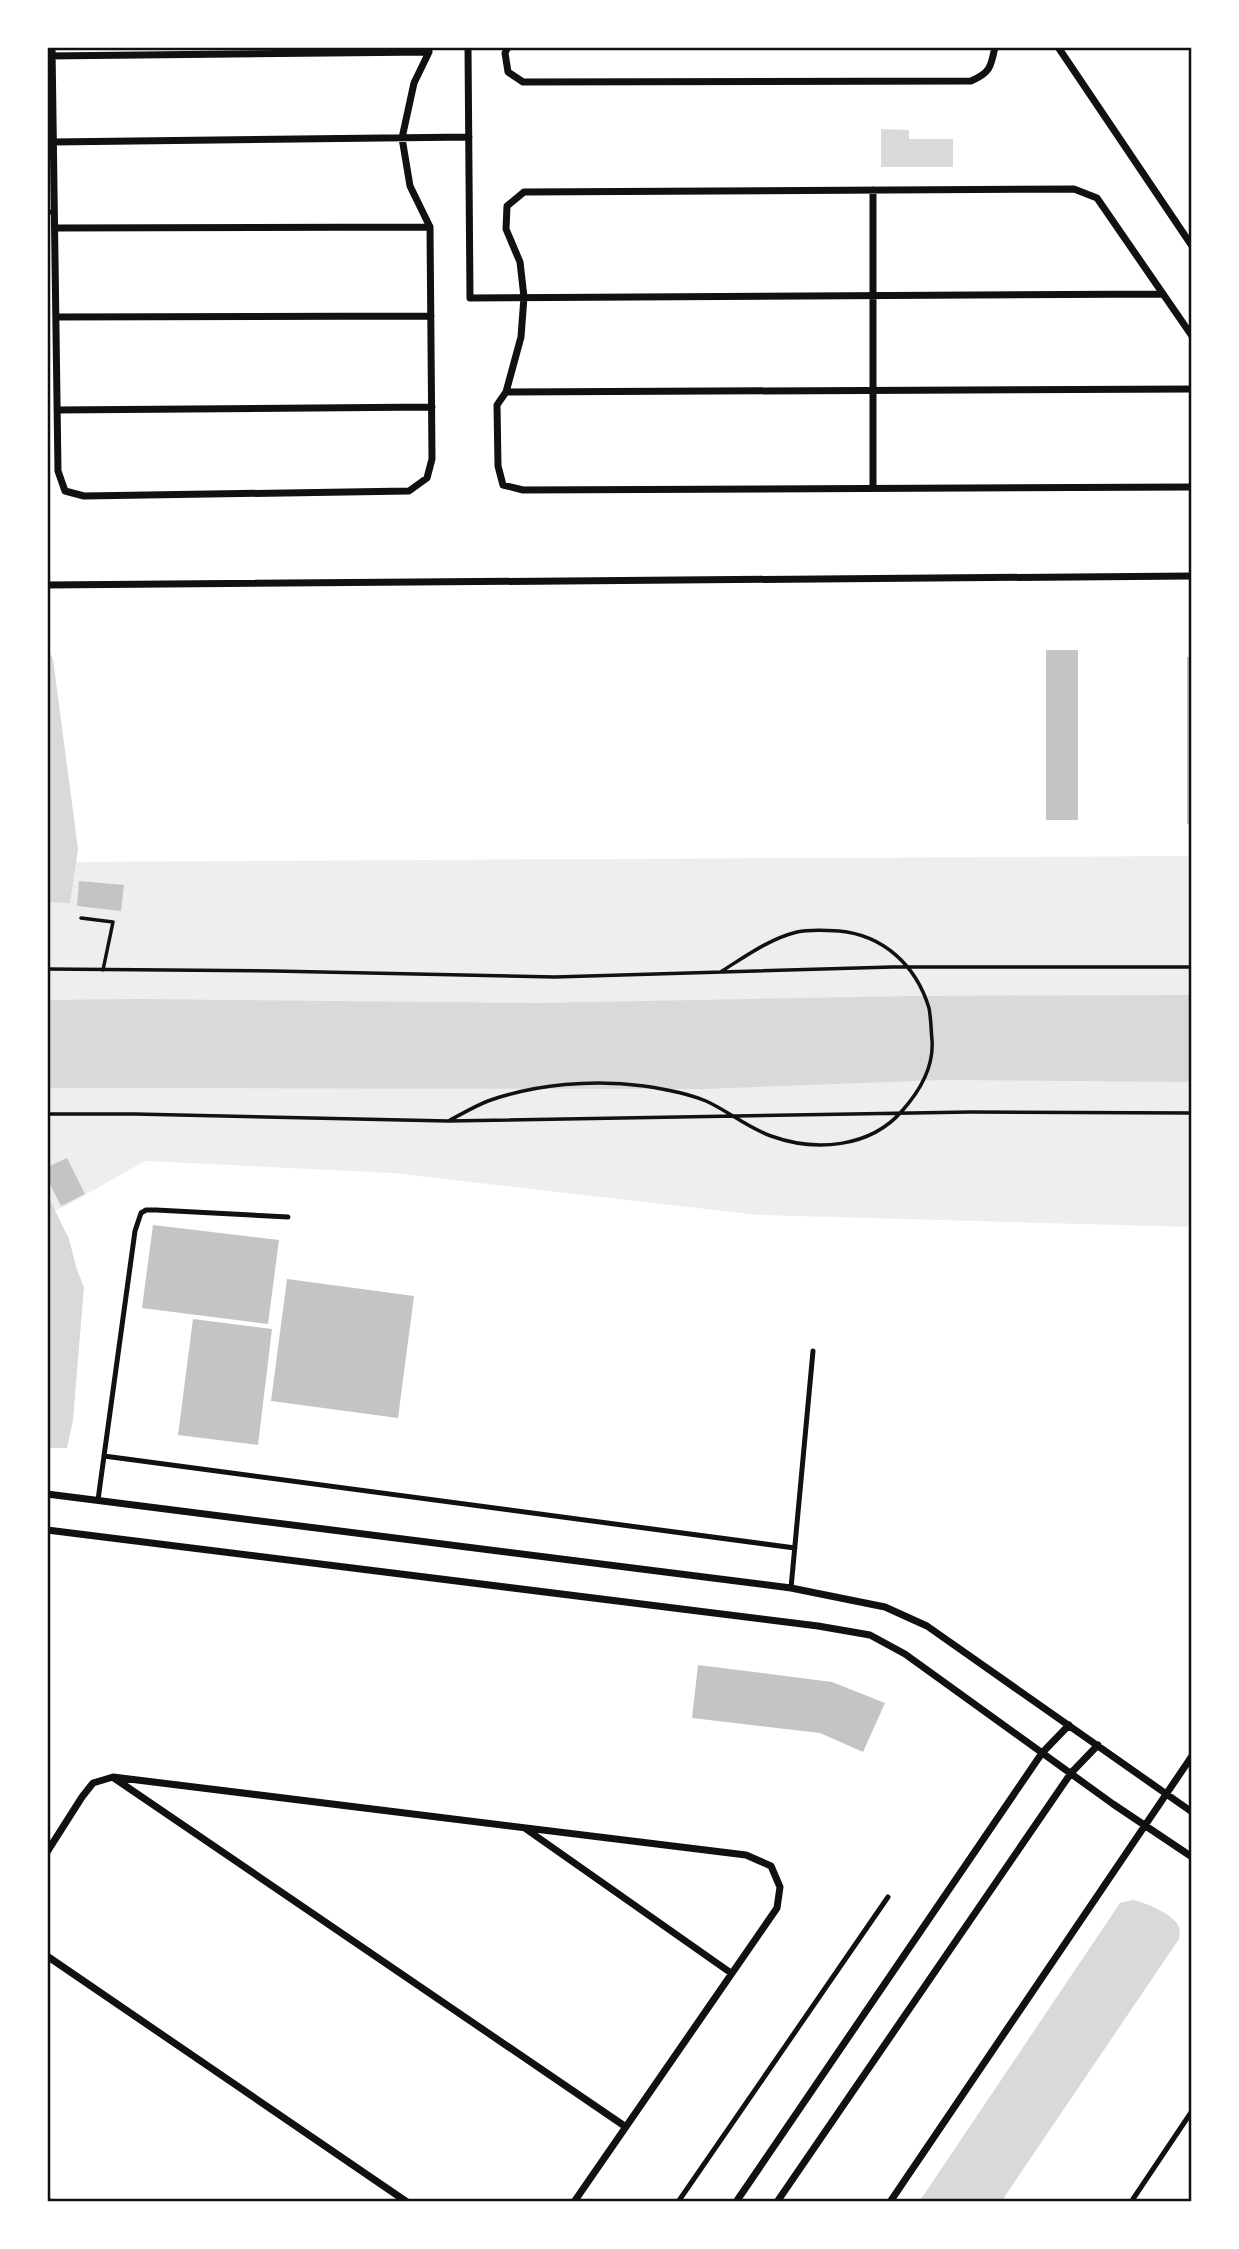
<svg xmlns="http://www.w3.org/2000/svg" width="1239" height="2249" viewBox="0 0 1239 2249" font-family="'Work Sans',sans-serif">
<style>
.green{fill:#eee}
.water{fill:#d9d9d9}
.building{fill:#c4c4c4}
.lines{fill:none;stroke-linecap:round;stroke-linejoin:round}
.path{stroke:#111;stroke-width:3.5}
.service{stroke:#111;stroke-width:5}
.minor{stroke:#111;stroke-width:7}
.neatline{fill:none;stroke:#111;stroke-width:2.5}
</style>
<rect width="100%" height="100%" fill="#fff"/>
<path class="green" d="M 1192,856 L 1192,1227 L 758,1215 L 393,1173 L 145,1161 L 64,1207 L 47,1213 L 47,862 Z"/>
<path class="water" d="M 881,129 L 909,130 L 909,139 L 953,139 L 953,167 L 881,167 Z
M 47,648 L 53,659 L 78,849 L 70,903 L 47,902 Z
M 1192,995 L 1192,1082 L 941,1080 L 703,1089 L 47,1088 L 47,1000 L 138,999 L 539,1003 L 912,996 Z
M 47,1194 L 69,1239 L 77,1270 L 84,1287 L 73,1420 L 67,1448 L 50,1448 L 47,1461 Z
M 1133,1900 C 1145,1902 1175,1915 1179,1927 C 1180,1931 1180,1935 1179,1939 L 1001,2202 L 919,2202 L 1120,1903 Z"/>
<path class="building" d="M 1046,650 L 1078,650 L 1078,820 L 1046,820 Z
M 1187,657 L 1192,657 L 1192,824 L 1187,824 Z
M 79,881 L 124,885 L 121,911 L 77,906 Z
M 67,1158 L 85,1194 L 61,1206 L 47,1178 L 47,1167 Z
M 153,1225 L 279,1240 L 268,1324 L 142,1308 Z
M 287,1279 L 414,1296 L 398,1418 L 271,1401 Z
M 193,1319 L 272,1329 L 258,1445 L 178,1435 Z
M 698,1665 L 832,1682 L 885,1703 L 863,1752 L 820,1733 L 692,1718 Z"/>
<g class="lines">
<path class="path" d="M 81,918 L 113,922 L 103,970
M 47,969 L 274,971 L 555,977 L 892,967 L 1192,967
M 47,1114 L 135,1114 L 448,1121 L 971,1112 L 1192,1113
M 450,1120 C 462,1114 475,1106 488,1101 C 536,1084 593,1079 644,1086 C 664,1089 687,1093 706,1101 C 728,1111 748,1128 771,1136 C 815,1152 870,1148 902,1111 C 920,1091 934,1067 932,1040 C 931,1030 931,1018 929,1008 C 916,965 883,935 839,931 C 825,930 810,929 797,932 C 769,939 746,956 722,971"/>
<path class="service" d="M 47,212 L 54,212
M 104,1456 L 135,1231 L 141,1213 L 146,1210 L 156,1210 L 288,1217
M 98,1500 L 104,1456 L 795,1548
M 791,1588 L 813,1351
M 678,2202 L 888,1897
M 1131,2202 L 1192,2111"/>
<path class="minor" d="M 52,47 L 58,471 L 65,491 L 84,496 L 409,491 L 427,478 L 432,459 L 430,227 L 410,186 L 402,138 L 414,83 L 429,52 L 429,47
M 468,47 L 470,298 L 1163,294
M 508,47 L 505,53 L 508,72 L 523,82 L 971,81 C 990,73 991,67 995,47
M 1058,47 L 1192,246
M 47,56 L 429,52
M 53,142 L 469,137
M 873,190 L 873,488
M 55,228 L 430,227
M 56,317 L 431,316
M 1192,336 L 1097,198 L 1074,189 L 524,192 L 507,206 L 506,229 L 520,262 L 524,297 L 521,337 L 506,392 L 497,405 L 498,466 L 503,485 L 523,490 L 1192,487
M 506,392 L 1192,389
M 57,410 L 432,407
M 47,585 L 1192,576
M 47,1494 L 791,1588 L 885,1607 L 927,1626 L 1192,1812
M 47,1530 L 818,1626 L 870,1635 L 905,1654 L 1113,1804 L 1192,1857
M 114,1778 L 626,2127
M 526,1829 L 731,1973
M 47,1852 L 82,1797 L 93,1783 L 113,1777 L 746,1855 L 771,1866 L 780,1887 L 777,1908 L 574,2202
M 47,1956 L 407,2202
M 47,2200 L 49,2202
M 736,2202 L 1042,1753 L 1069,1725
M 777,2202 L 1071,1773 L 1098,1745
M 890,2202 L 1192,1756"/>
</g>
<rect width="1239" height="2249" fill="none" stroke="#ffffff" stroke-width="98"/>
<rect x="49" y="49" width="1141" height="2151" class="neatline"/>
</svg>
